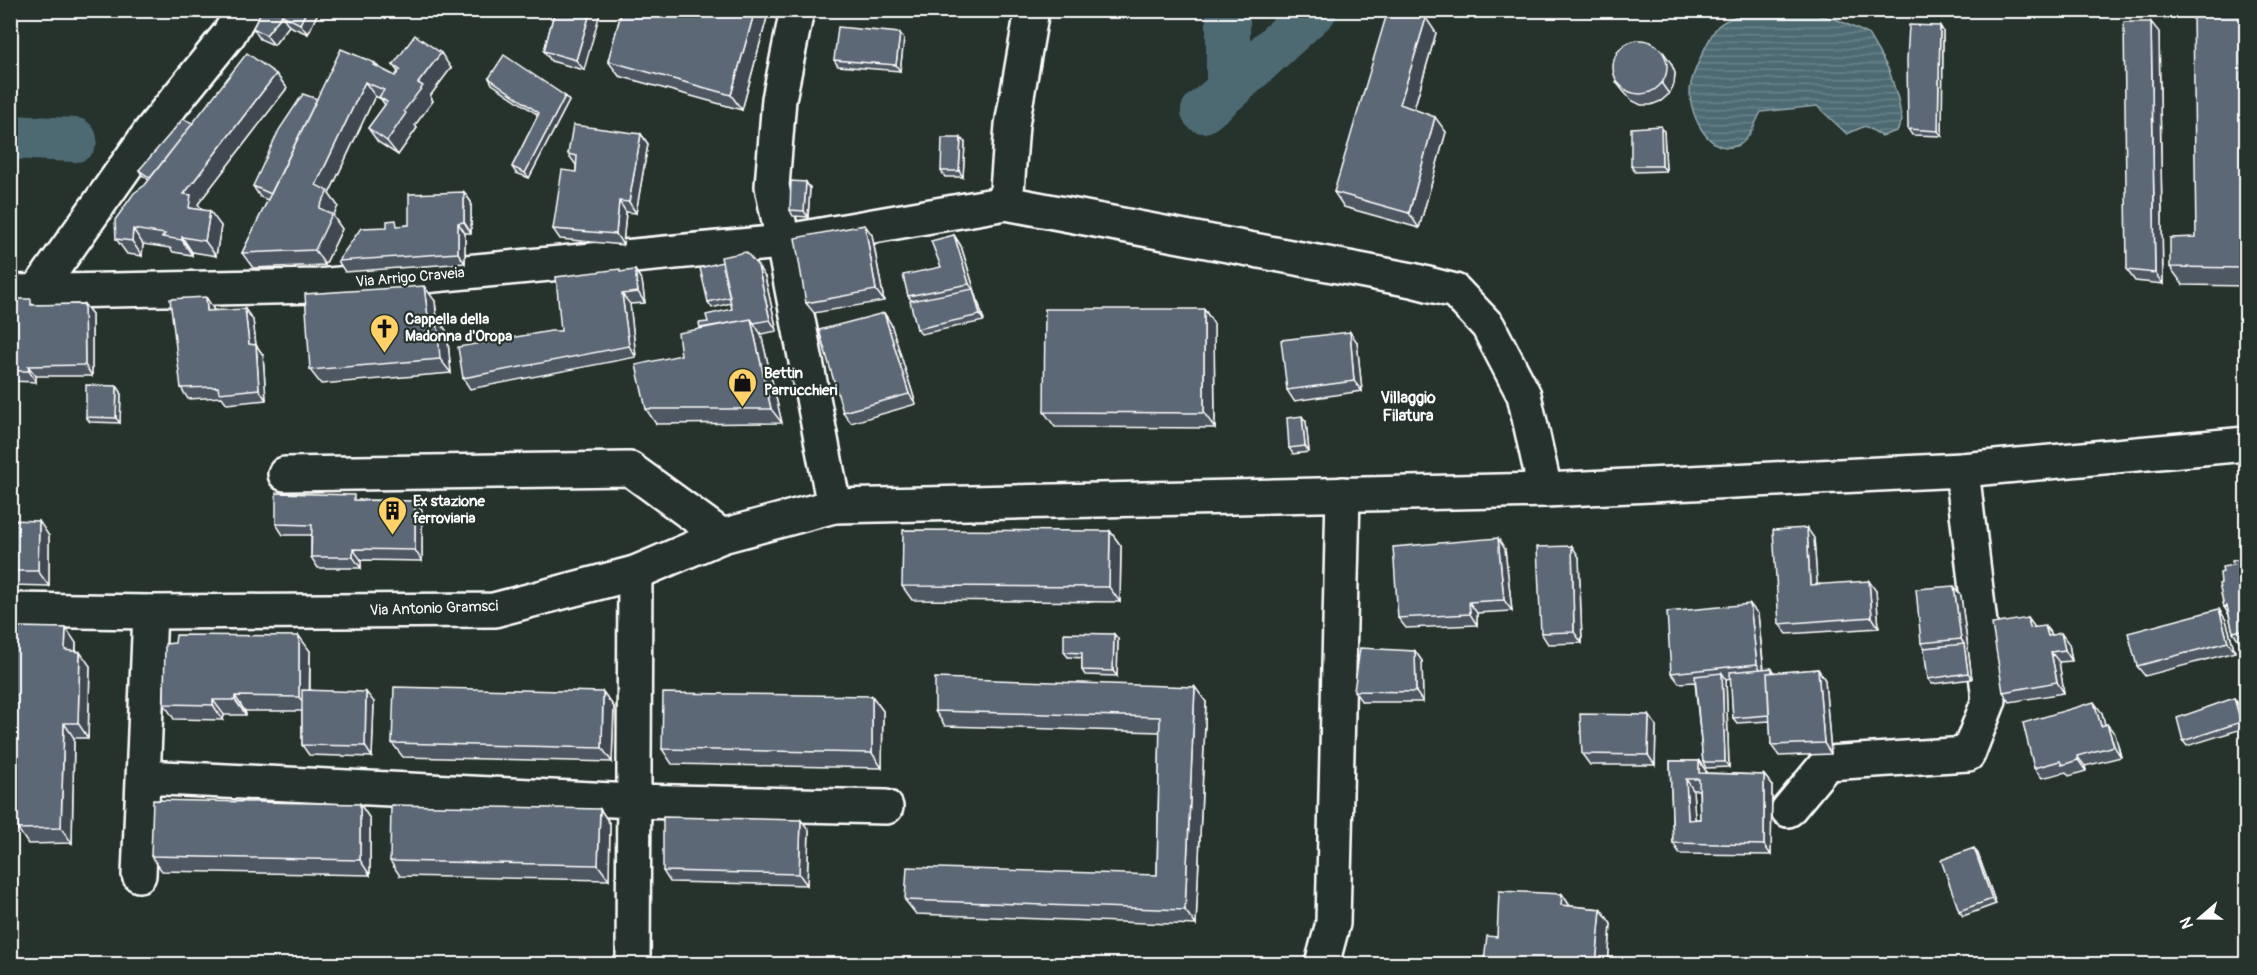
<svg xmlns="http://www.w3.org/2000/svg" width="2257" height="975" viewBox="0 0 2257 975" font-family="Pangolin,sans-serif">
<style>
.water{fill:url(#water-rules);stroke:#94a6ab;stroke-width:1.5}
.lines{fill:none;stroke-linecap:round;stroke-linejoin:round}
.canal{stroke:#4d6b73;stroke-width:44}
.minor-casing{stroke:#fff;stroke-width:38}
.tertiary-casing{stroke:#fff;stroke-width:38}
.minor{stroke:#26332d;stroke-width:33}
.tertiary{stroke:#26332d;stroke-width:33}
.wall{fill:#4e5964;stroke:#fff;stroke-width:1.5;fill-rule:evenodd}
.shaded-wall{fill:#404851;stroke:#fff;stroke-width:1.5}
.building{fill:#5b6774;stroke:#fff;stroke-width:1.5;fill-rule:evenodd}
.labels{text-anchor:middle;stroke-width:4.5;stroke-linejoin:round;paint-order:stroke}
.street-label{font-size:15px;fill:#fff;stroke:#26332d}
.poi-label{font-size:15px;font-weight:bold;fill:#fff;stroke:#26332d;text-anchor:start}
.neighbourhood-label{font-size:16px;font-weight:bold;fill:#fff;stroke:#26332d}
</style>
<defs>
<pattern id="water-rules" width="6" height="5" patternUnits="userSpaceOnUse" patternTransform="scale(1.5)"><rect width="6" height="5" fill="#4d6b73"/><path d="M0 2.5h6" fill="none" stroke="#688188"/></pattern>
</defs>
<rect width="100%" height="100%" fill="#26332d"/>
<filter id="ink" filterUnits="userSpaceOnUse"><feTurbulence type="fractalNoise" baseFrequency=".0167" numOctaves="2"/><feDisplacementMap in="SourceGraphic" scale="12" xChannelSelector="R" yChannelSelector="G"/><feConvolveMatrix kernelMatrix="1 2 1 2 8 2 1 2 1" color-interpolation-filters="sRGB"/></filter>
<g filter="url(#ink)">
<path class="water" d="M 1752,12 L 1805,12 L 1838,20 L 1868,34 L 1889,70 L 1898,99 L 1902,121 L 1897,131 L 1882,136 L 1865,126 L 1847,134 L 1817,106 L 1761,112 C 1756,121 1751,137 1742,143 C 1709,163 1685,108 1691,84 C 1693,72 1710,35 1718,26 C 1727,18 1741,15 1752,12 Z"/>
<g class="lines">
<path class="canal" d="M 1228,90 L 1315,10
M 1203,111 L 1228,90 L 1228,10
M 10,137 L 75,140"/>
<defs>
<path id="minor" d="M 797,10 L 779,99 L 772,186 L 834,506
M 1006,203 L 1012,125 L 1032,10
M 38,290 L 150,132 L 229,34 L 243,10
M 10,292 L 318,286 L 781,242 L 1006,203 L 1412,280 L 1455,291 L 1488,326 L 1524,395 L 1545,490
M 285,474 L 630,469 L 722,536
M 143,777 L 633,801 L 886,807
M 1788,810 L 1827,763 L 1968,754 L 1989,700 L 1962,470
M 139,875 L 150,612
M 633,964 L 635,573
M 1322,964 L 1333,923 L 1343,494"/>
<path id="tertiary" d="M 10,610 L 150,612 L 494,610 L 635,573 L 722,536 L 834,506 L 1545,490 L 1962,470 L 2246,444"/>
</defs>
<use href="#minor" class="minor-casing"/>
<use href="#tertiary" class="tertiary-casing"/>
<use href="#minor" class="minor"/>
<use href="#tertiary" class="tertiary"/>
</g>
<path class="wall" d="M 262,10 L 319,10 L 308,34 L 289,26 L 274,45 L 260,39 L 253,28 Z
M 555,10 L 584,70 L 551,61 L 544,51 Z
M 622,10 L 769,10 L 742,110 L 619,76 L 608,61 Z
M 2247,13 L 2247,286 L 2183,285 L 2170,267 L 2196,237 Z
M 1940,26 L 1943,31 L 1942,136 L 1912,135 L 1908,129 Z
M 2159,32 L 2163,284 L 2135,281 L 2127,270 Z
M 1436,33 L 1414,109 L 1446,132 L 1419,228 L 1344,207 L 1334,192 Z
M 904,39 L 900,71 L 838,66 L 834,60 Z
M 375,63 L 379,68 L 395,76 L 398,72 L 393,65 L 451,68 L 430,96 L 433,101 L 415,125 L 417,128 L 398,155 L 378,142 L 368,128 L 385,105 L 381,99 L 375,96 L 329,194 L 338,206 L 333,216 L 342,229 L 325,265 L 253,268 L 242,253 L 268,200 L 260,197 L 253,186 L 317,99 Z
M 1671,63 L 1675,73 L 1674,84 L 1669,94 L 1661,101 L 1651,105 L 1641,105 L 1631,100 L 1624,92 L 1616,82 Z
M 276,74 L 287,88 L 198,204 L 202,210 L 221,226 L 216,256 L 192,252 L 192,255 L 173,252 L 170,248 L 143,244 L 142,256 L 127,254 L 116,239 L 149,180 L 142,175 L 139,170 L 193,123 Z
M 489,78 L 565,96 L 569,101 L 529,178 L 516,173 L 512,167 L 538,115 L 492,84 Z
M 1664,132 L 1666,171 L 1635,172 L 1631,166 Z
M 641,134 L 648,144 L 636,213 L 626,212 L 623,245 L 560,239 L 553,229 L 576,172 L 576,165 L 568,154 Z
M 965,143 L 963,177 L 945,177 L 941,171 Z
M 810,188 L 808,217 L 793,216 L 790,210 Z
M 464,192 L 471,202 L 471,233 L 465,233 L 465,263 L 345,272 L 338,261 L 400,226 L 409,225 Z
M 872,235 L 884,301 L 814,313 L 806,303 Z
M 954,235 L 961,246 L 984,321 L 921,334 L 917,329 L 912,301 L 908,296 L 941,267 Z
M 635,270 L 642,281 L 645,303 L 630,304 L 636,357 L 470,389 L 463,378 L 561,331 L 622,272 Z
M 765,277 L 777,331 L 761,334 L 782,423 L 656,424 L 646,409 L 681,355 L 700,328 L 708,322 L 732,309 L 731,303 L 712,308 L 708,302 Z
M 10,299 L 35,305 L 84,304 L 92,314 L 92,376 L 36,376 L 36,382 L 10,381 Z
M 435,301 L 437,317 L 447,332 L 451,373 L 321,384 L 310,370 Z
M 213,308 L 214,310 L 253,320 L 256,345 L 263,355 L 266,400 L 227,404 L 222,397 L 188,399 L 181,388 Z
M 1204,309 L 1214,324 L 1215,428 L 1055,427 L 1044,412 Z
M 884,313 L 891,324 L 916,404 L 851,423 L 843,412 Z
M 1357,342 L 1362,391 L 1294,401 L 1287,390 Z
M 117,386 L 121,392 L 120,423 L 90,422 L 86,417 Z
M 1306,422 L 1309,452 L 1293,454 L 1289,448 Z
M 357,500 L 415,501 L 422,511 L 422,561 L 361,560 L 361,568 L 318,568 L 311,557 L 311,535 L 283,535 L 276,524 Z
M 10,520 L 49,536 L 49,586 L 10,585 Z
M 1110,531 L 1121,546 L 1120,602 L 912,600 L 902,586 Z
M 1814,538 L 1817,584 L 1876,591 L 1879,628 L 1787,634 L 1779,624 Z
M 1505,549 L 1512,611 L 1477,613 L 1477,625 L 1406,628 L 1398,618 Z
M 2247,550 L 2247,641 L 2240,642 L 2233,632 L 2229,615 L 2224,607 L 2221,583 L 2223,572 L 2244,558 Z
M 1579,557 L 1582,643 L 1548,644 L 1541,633 Z
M 1961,596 L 1972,679 L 1932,684 L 1928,679 L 1924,648 L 1921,643 Z
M 1758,614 L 1764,669 L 1772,668 L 1775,673 L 1818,669 L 1825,680 L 1831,754 L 1779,756 L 1771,745 L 1770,721 L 1737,723 L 1733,718 L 1731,678 L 1726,679 L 1729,767 L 1706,768 L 1703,762 L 1695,682 L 1679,683 L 1671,673 Z
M 2028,618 L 2034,627 L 2069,644 L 2072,661 L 2059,662 L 2064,693 L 2010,702 L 2003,692 Z
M 2226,620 L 2235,652 L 2145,676 L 2137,666 Z
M 10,627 L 76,643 L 76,651 L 90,666 L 88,738 L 74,738 L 72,843 L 28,844 L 18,829 L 17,814 L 10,813 Z
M 1114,634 L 1118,639 L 1117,676 L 1085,675 L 1082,670 L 1082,658 L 1068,657 L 1064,652 Z
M 310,651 L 310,690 L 374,702 L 372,757 L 309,755 L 302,745 L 302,711 L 245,711 L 246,715 L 224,715 L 223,720 L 174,719 L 164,704 Z
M 1415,651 L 1422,661 L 1423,702 L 1362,702 L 1354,691 Z
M 603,692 L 614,707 L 612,762 L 403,757 L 392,743 Z
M 872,696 L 883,711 L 882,768 L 672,764 L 662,749 Z
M 2234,698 L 2238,704 L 2245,728 L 2187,746 L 2183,741 Z
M 1206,702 L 1196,925 L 916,914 L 905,900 L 1157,875 L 1160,732 L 945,726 L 935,711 Z
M 2102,713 L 2105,725 L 2115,734 L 2121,757 L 2085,766 L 2086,771 L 2069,776 L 2066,772 L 2042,778 L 2034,768 Z
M 1656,725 L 1655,765 L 1590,765 L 1582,754 Z
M 1670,761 L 1699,761 L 1706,771 L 1706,773 L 1764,775 L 1772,785 L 1771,855 L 1680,854 L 1673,843 ZM 1693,790 L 1699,790 L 1700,819 L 1695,819 Z
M 360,804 L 370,819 L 370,875 L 162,871 L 151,856 Z
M 600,809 L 610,824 L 609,880 L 400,876 L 390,861 Z
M 809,830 L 807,885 L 670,882 L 663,871 Z
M 1978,854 L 1996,904 L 1963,916 L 1959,911 Z
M 1562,894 L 1570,906 L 1601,909 L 1611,924 L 1608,964 L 1488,964 L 1484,960 L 1497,937 Z"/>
<path class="shaded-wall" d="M 307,10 L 319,10 L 308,34 L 300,24 Z
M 591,10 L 601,10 L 584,70 L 576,60 Z
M 755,10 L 769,10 L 742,110 L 731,95 Z
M 282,15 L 289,26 L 274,45 L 266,35 Z
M 1426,18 L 1436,33 L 1411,119 L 1400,104 Z
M 2151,22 L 2159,32 L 2163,284 L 2155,273 Z
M 1940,26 L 1943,31 L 1942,136 L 1938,131 Z
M 900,33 L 904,39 L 900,71 L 896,65 Z
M 441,53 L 451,68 L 430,96 L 433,101 L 415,125 L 417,128 L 398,155 L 387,141 L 418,83 Z
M 1664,53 L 1671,63 L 1675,73 L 1674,84 L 1669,94 L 1662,84 Z
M 276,74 L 287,88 L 198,204 L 202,210 L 189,208 L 184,194 Z
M 365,82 L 375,96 L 329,194 L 338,206 L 333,216 L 342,229 L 325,265 L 315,250 L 319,208 L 316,185 Z
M 565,96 L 569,101 L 529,178 L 525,173 Z
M 1435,117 L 1446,132 L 1419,228 L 1409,213 Z
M 1661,126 L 1664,132 L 1666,171 L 1662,166 Z
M 641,134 L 648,144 L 636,213 L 629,202 Z
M 961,138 L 965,143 L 963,177 L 959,171 Z
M 806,182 L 810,188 L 808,217 L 804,211 Z
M 464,192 L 471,202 L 471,233 L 464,222 Z
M 619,201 L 626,212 L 623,245 L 616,234 Z
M 210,211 L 221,226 L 216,256 L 205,241 Z
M 458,223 L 465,233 L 465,263 L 458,253 Z
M 865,225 L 872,235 L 884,301 L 876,290 Z
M 133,229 L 143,244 L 142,256 L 132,241 Z
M 954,235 L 961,246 L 984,321 L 980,315 L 973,289 L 969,284 Z
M 182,237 L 192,252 L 192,255 L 182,240 Z
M 758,266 L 765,277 L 777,331 L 770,320 Z
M 635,270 L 642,281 L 645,303 L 638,292 Z
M 424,286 L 435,301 L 437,324 L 437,317 L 447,332 L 451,373 L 440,359 L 428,317 Z
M 622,294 L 630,304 L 636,357 L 629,346 Z
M 206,297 L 213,308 L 215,321 L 207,311 Z
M 84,304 L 92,314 L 92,376 L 85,365 Z
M 245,309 L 253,320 L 257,355 L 249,344 Z
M 1204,309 L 1214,324 L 1215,428 L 1204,413 Z
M 884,313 L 891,324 L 916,404 L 909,394 Z
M 751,319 L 761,334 L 782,423 L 771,409 Z
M 1350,332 L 1357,342 L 1362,391 L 1354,381 Z
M 256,345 L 263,355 L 266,400 L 259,389 Z
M 28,366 L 36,376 L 36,382 L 29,371 Z
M 117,386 L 121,392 L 120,423 L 116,418 Z
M 1302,416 L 1306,422 L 1309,452 L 1305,446 Z
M 415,501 L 422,511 L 422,561 L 415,550 Z
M 39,521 L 49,536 L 49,586 L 38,571 Z
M 1807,528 L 1814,538 L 1818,595 L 1810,585 Z
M 1110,531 L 1121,546 L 1120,602 L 1109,587 Z
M 1498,538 L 1505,549 L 1512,611 L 1504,600 Z
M 1572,546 L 1579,557 L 1582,643 L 1574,632 Z
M 353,549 L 361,560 L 361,568 L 353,557 Z
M 1869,581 L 1876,591 L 1879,628 L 1872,617 Z
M 1954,586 L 1961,596 L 1972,679 L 1968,673 L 1964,644 L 1961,639 Z
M 1469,602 L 1477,613 L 1477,625 L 1470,614 Z
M 1750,604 L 1758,614 L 1764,675 L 1757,664 Z
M 2219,609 L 2226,620 L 2235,652 L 2228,642 Z
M 2028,618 L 2036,629 L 2030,628 Z
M 2045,626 L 2053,636 L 2048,636 Z
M 66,628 L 76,643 L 75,665 L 65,650 Z
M 2061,633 L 2069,644 L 2072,661 L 2065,650 Z
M 1114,634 L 1118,639 L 1117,676 L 1113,671 Z
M 299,636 L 310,651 L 309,712 L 299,697 Z
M 1415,651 L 1422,661 L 1423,702 L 1416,692 Z
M 80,652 L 90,666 L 88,738 L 78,723 Z
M 2051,652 L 2059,662 L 2064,693 L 2057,682 Z
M 1818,669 L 1825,680 L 1831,754 L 1824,743 Z
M 1722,673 L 1726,679 L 1729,767 L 1725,762 Z
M 1195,687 L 1206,702 L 1196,925 L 1185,910 Z
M 366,692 L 374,702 L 372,757 L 365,746 Z
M 603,692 L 614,707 L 612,762 L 602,748 Z
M 235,696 L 245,711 L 246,715 L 235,700 Z
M 872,696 L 883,711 L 882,768 L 872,753 Z
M 2234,698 L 2238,704 L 2245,728 L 2241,722 Z
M 213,700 L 224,715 L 223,720 L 213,705 Z
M 2094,702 L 2102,713 L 2108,736 L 2101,726 Z
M 1649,715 L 1656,725 L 1655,765 L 1648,755 Z
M 64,723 L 74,738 L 72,843 L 61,828 Z
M 2107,724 L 2115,734 L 2121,757 L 2114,746 Z
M 2077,756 L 2085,766 L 2086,771 L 2078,760 Z
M 1699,761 L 1706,771 L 1706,784 L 1699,773 Z
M 1764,775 L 1772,785 L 1771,855 L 1764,845 Z
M 1686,779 L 1693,790 L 1696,830 L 1688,820 Z
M 360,804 L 370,819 L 370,875 L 360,860 Z
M 600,809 L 610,824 L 609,880 L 598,865 Z
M 801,820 L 809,830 L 807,885 L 799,874 Z
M 1974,848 L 1978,854 L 1996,904 L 1992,899 Z
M 1562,894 L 1572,909 L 1561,905 Z
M 1601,909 L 1611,924 L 1608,964 L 1596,964 Z"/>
<path class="building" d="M 262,10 L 307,10 L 300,24 L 282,15 L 266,35 L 253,28 Z
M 555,10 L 591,10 L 576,60 L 544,51 Z
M 622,10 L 755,10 L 731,95 L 608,61 Z
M 1388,10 L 1399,10 L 1426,18 L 1400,104 L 1435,117 L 1409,213 L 1334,192 Z
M 2247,13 L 2247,268 L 2170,267 L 2170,238 L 2196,237 L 2193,14 Z
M 2124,22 L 2151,22 L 2155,273 L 2127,270 Z
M 1909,25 L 1940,26 L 1938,131 L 1908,129 L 1907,60 Z
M 838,27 L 900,33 L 896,65 L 834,60 Z
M 415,35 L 441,53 L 418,83 L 423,86 L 404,111 L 406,113 L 387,141 L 368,128 L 387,102 L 379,97 L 384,90 L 365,82 L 316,185 L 328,191 L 319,208 L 332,214 L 315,250 L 242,253 L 341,49 L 375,63 L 374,65 L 395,76 L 400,70 L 393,65 Z
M1613 67a27 27 0 1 1 54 0a27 27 0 1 1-54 0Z
M 247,53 L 276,74 L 184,194 L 191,195 L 189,208 L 210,211 L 205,241 L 182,237 L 182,240 L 162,237 L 165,234 L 133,229 L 132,241 L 116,239 L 115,220 L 134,193 L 145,185 Z
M 504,55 L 565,96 L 525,173 L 512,167 L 539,113 L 489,78 Z
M 303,94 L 317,99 L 271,194 L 253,186 L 279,130 Z
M 183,119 L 193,123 L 150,178 L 139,170 Z
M 573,125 L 641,134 L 629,202 L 619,201 L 616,234 L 553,229 L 562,170 L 576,172 L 577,156 L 568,154 Z
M 1661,126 L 1662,166 L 1631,166 L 1631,128 Z
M 942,138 L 961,138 L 959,171 L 941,171 Z
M 791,181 L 806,182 L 804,211 L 790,210 Z
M 464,192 L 464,222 L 458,223 L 458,253 L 338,261 L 361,228 L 387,227 L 387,221 L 396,220 L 397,226 L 409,225 L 409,194 Z
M 865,225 L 876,290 L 806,303 L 795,238 Z
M 954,235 L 969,284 L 908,296 L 903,275 L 941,267 L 931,241 Z
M 746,252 L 758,266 L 770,320 L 754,323 L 751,319 L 700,328 L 699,323 L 708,322 L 706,315 L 732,309 L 721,257 Z
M 722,262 L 730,297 L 708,302 L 700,268 Z
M 620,269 L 620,272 L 635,270 L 638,292 L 622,294 L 629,346 L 463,378 L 458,347 L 551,331 L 561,331 L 556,277 Z
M 424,286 L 428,317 L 437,317 L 440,359 L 310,370 L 305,294 Z
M 973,289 L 980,315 L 917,329 L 910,301 Z
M 206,297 L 207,311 L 245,309 L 249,344 L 256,345 L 259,389 L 219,393 L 218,387 L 181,388 L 170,299 Z
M 10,299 L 31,299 L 31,305 L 84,304 L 85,365 L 28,366 L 29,371 L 10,371 Z
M 1045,309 L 1204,309 L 1204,413 L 1044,412 Z
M 884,313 L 909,394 L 843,412 L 819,330 Z
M 751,319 L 771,409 L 646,409 L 636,365 L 681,355 L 678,333 Z
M 1350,332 L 1354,381 L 1287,390 L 1281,340 Z
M 86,385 L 117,386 L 116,418 L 86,417 Z
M 1302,416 L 1305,446 L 1289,448 L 1287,418 Z
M 276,493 L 354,495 L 354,500 L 415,501 L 415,550 L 353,549 L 353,557 L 311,557 L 312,525 L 276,524 Z
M 10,520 L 39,521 L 38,571 L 10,571 Z
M 1807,528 L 1810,585 L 1869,581 L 1872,617 L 1779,624 L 1773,530 Z
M 903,530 L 1110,531 L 1109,587 L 902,586 Z
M 1498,538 L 1504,600 L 1469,602 L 1470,614 L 1398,618 L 1393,547 Z
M 1572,546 L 1574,632 L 1541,633 L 1537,547 Z
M 2247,550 L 2247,629 L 2233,632 L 2227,606 L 2224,607 L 2219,584 L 2221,583 L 2220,573 L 2223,572 L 2222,567 L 2233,565 L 2232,561 L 2244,558 L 2243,551 Z
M 1954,586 L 1961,639 L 1921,643 L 1916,589 Z
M 1750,604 L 1757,664 L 1671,673 L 1667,612 Z
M 2219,609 L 2228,642 L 2137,666 L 2128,633 Z
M 2028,618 L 2030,628 L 2045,626 L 2048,636 L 2061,633 L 2065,650 L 2051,652 L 2057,682 L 2003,692 L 1992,624 Z
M 10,627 L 66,628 L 65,650 L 80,652 L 78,723 L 64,723 L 61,828 L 18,829 L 17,800 L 10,799 Z
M 1064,633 L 1114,634 L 1113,671 L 1082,670 L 1082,653 L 1064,652 Z
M 176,635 L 299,636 L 299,697 L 235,696 L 235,700 L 213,700 L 213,705 L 164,704 L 165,644 L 175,643 Z
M 1964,644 L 1968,673 L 1928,679 L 1924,648 Z
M 1360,648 L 1415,651 L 1416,692 L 1354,691 Z
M 1772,668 L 1772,673 L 1767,673 L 1769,715 L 1733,718 L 1730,672 Z
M 1818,669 L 1824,743 L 1771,745 L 1767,673 Z
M 1722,673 L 1725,762 L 1703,762 L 1695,676 Z
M 935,678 L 1195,687 L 1185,910 L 905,900 L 907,867 L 1157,875 L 1160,717 L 935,711 Z
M 394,687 L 603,692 L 602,748 L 392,743 Z
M 302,690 L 366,692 L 365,746 L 302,745 Z
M 663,693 L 872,696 L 872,753 L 662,749 Z
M 2234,698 L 2241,722 L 2183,741 L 2177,718 Z
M 2094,702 L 2101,726 L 2107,724 L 2114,746 L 2077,756 L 2078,760 L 2062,765 L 2060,761 L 2034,768 L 2023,723 Z
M 1580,714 L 1649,715 L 1648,755 L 1582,754 Z
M 1670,761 L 1699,761 L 1699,773 L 1764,775 L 1764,845 L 1673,843 ZM 1686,779 L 1699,779 L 1700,819 L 1688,820 Z
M 153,800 L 360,804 L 360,860 L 151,856 Z
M 391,805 L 600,809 L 598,865 L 390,861 Z
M 663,817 L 801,820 L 799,874 L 663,871 Z
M 1974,848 L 1992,899 L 1959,911 L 1941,860 Z
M 1499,891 L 1562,894 L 1561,905 L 1601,909 L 1596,964 L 1495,964 L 1495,961 L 1484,960 L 1487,936 L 1497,937 Z
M 2237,961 L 2245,964 L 2226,964 Z"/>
</g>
<defs>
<symbol id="church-pin" viewBox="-11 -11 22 30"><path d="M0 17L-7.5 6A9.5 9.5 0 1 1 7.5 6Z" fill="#ffd166" stroke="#26332d"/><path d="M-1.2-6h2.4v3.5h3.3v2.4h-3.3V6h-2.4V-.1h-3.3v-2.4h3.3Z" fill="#111"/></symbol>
<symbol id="shop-pin" viewBox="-11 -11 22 30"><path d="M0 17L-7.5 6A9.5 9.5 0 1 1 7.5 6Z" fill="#ffd166" stroke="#26332d"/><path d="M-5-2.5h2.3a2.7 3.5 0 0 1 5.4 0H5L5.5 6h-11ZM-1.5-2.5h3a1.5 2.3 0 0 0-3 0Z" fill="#111"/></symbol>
<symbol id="building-pin" viewBox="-11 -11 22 30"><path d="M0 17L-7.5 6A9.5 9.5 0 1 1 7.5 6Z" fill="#ffd166" stroke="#26332d"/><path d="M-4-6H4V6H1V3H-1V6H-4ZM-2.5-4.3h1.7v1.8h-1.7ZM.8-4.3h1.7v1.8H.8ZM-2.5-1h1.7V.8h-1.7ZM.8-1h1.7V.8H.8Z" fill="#111"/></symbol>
</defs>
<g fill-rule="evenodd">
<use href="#church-pin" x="368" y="312" width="33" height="45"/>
<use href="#shop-pin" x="726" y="366" width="33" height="45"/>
<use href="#building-pin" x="376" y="494" width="33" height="45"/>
</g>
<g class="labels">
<g class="street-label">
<text transform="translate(410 277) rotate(-5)" y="5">Via Arrigo Craveia</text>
<text transform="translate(434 608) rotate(-2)" y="5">Via Antonio Gramsci</text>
</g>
<g class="poi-label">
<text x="405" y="324">Cappella della<tspan x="405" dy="17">Madonna d'Oropa</tspan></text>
<text x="764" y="378">Bettin<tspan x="764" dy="17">Parrucchieri</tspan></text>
<text x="413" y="506">Ex stazione<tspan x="413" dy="17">ferroviaria</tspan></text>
</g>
<g class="neighbourhood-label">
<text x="1408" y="403">Villaggio<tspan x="1408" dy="18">Filatura</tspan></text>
</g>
</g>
<rect width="2257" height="975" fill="none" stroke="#26332d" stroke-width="36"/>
<rect x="18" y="18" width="2221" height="939" fill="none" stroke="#fff" stroke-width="2" filter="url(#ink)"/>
<g transform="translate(2200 918) rotate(250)" stroke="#26332d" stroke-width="4.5" paint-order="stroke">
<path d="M0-4.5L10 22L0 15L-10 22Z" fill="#ffffff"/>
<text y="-9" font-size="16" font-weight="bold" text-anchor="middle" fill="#ffffff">N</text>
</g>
</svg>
